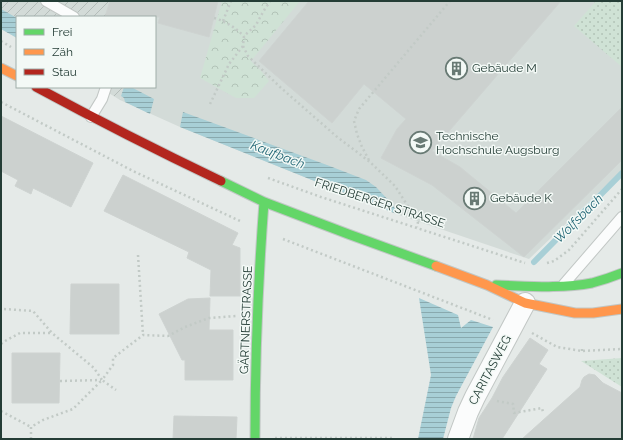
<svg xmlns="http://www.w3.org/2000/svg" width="623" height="440" viewBox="0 0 623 440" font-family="Raleway,sans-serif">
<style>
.built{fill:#d3dbd8}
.industrial{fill:url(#industrial-furrows)}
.grass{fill:url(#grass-dots)}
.park{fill:url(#park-crowns)}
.water{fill:url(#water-rules)}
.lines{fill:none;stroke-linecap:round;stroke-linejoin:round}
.stream{stroke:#a8cfd6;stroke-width:6}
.building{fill:#ccd1cf;stroke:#ced3d1}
.lane-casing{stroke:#c2c7c5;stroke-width:12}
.street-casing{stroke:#c2c7c5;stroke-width:22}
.fast-casing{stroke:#c1c7c5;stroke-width:11}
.slow-casing{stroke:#c1c7c5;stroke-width:11}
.jam-casing{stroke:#c1c7c5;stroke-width:11}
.path{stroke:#c2cac6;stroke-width:2.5;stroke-dasharray:2 3;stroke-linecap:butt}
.lane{stroke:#fbfcfc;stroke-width:10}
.street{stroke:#fbfcfc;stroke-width:20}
.fast{stroke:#63d668;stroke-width:9}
.slow{stroke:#ff974d;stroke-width:9}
.jam{stroke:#b3261e;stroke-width:9}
.labels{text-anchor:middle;stroke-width:3;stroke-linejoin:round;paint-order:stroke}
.poi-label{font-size:12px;fill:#243d36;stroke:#f3f9f6;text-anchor:start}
.street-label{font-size:12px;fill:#243d36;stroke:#f3f9f6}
.water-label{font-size:13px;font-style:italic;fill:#216675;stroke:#f3f9f6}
</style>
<defs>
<pattern id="industrial-furrows" width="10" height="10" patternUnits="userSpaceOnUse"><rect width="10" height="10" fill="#d3dbd8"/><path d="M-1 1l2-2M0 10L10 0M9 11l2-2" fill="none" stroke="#b5bdba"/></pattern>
<pattern id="grass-dots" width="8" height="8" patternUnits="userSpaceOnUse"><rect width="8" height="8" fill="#cfe2d5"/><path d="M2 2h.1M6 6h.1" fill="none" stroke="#b2c3b7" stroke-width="1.8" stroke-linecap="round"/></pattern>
<pattern id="park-crowns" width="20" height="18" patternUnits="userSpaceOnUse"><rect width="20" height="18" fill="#cfe2d5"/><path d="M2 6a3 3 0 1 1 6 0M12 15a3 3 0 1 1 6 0" fill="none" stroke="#b2c3b7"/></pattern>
<pattern id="water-rules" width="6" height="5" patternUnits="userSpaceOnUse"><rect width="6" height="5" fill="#a8cfd6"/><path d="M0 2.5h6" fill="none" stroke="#89a9ae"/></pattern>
</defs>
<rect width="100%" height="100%" fill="#e5eae8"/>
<path class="built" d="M 149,1 L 622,1 L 622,170 L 529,259 L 399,215 L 180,127 L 120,100 L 124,87 L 155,87 L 155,17 Z"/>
<path class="industrial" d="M 1,1 L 149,1 L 144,17 L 17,17 L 17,38 L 1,29 Z
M 99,87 L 124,87 L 120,100 Z"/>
<path class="grass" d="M 596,1 L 622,1 L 622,67 L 574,26 Z
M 622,358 L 622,387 L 581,361 Z"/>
<path class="park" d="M 222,1 L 300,1 L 251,61 L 262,72 L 269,81 L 254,98 L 236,98 L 200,78 Z"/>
<path class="water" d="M 1,9 L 17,18 L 17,38 L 1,29 Z
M 124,87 L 131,87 L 154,99 L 150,114 L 125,102 L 124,98 L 121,96 Z
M 183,112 L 327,165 L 366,180 L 376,187 L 392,204 L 399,215 L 180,127 Z
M 419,298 L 458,315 L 461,328 L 471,320 L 493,327 L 456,396 L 451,408 L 443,439 L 418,439 L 431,375 Z"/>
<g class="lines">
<path class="stream" d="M 534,262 L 622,173"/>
</g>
<path class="building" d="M 110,1 L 218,1 L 209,37 L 158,23 L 160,17 L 105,17 Z
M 309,1 L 561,1 L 432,151 L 460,167 L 516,213 L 622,107 L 622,160 L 524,257 L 432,185 L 381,158 L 397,129 L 406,119 L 364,84 L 332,123 L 259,61 Z
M 1,116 L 93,163 L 71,207 L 33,188 L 31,194 L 15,186 L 18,180 L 1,171 Z
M 123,175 L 238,233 L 232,245 L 240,248 L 240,296 L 210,296 L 211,270 L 187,258 L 189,252 L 104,211 Z
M 71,284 L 119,284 L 119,334 L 70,334 Z
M 210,298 L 209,330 L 233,330 L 233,380 L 185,380 L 185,360 L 182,360 L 159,314 L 188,299 Z
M 530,338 L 548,350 L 539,364 L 547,369 L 502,439 L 473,439 L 479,418 L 492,398 L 503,377 Z
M 12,353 L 60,353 L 59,403 L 12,403 Z
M 589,374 L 595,375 L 603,383 L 622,393 L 622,439 L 522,439 L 580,387 L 582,380 L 584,377 Z
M 174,416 L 237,417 L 236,439 L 173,439 Z"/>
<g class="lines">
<defs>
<path id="lane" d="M 46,1 L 74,17
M 91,117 L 102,99 L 106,87
M 564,284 L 622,217"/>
<path id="street" d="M 458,439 L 468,412 L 475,397 L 525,303"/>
<path id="fast" d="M 221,181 L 264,202 L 348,234 L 436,266
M 496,285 C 528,286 561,289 592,283 C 603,280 612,277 622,273
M 255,439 C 255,360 258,281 264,202"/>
<path id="slow" d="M 1,68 L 17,76
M 436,266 L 487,285 L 525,303 L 575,313 L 593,313 L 622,309"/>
<path id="jam" d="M 36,87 C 97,120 158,151 221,181"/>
</defs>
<use href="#lane" class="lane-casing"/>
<use href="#street" class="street-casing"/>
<use href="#fast" class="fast-casing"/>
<use href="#slow" class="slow-casing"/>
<use href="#jam" class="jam-casing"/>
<path class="path" d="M 214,18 C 227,22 234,27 244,36
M 223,21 L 231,1
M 1,41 L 11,47
M 243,46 L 248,56 L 280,87 L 336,136 L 370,162 L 395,186 L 418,222 L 417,227
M 1,102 L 133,171 L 240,221
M 210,104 L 229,64 L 243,46 L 244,36 L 256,25 L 263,12 L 270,1
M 369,160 L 362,147 L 357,134 L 354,121 L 359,109 L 450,1
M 268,178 L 321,197 L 525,263
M 283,239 L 493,320
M 138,255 L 143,335
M 547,263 L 554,261 L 569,250 L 622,189
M 4,309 L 33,311 L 52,333 L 94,368 L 102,380 L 113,365 L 113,358 L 143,335 L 168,336 L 185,327 L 209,318 L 236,316
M 532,333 L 557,347 L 582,351 L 622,349
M 1,344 L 5,341 L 20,333 L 51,333
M 582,351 L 582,346
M 60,381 L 101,380
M 497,401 L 513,404 L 514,413 L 542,408 L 543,412
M 1,411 L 31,427
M 275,438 L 395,438
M 31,439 L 31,427 L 43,420 L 73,409 L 102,380 L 116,390"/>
<use href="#lane" class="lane"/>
<use href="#street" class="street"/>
<use href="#fast" class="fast"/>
<use href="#slow" class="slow"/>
<use href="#jam" class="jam"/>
</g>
<defs>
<symbol id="building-ring" viewBox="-11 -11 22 22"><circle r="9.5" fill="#f3f9f6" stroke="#687a74" stroke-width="1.5"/><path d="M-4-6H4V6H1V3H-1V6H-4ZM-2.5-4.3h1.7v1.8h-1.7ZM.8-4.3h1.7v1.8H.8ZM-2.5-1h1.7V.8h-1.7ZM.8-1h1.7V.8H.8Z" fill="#687a74"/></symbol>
<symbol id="university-ring" viewBox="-11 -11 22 22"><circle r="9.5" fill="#f3f9f6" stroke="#687a74" stroke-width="1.5"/><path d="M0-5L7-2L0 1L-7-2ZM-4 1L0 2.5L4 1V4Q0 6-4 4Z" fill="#687a74"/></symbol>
</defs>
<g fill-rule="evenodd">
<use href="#building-ring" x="444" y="56" width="25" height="25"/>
<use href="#university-ring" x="408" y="130" width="25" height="25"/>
<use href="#building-ring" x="462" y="186" width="25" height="25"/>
</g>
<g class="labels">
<g class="poi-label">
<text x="472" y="72">Gebäude M</text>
<text x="436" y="140">Technische<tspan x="436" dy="14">Hochschule Augsburg</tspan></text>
<text x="490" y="202">Gebäude K</text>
</g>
<g class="street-label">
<text transform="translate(380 203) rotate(18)" y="4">FRIEDBERGER STRASSE</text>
<text transform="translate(246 320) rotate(-88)" y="4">GÄRTNERSTRASSE</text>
<text transform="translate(490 370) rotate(-62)" y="4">CARITASWEG</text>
</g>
<g class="water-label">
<text transform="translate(278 154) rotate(21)" y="5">Kaufbach</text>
<text transform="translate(578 218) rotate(-45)" y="5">Wolfsbach</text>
</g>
</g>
<rect width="623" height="440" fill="none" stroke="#243d36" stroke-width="4"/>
<rect x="16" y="16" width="140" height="72" fill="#f3f9f6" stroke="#a0aea9"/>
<rect x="24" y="29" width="20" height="6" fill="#63d668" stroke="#a0aea9"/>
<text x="52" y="36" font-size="12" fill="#243d36">Frei</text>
<rect x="24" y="49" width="20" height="6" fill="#ff974d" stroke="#a0aea9"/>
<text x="52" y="56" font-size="12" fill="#243d36">Zäh</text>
<rect x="24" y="69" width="20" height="6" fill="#b3261e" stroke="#a0aea9"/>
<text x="52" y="76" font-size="12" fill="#243d36">Stau</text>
</svg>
